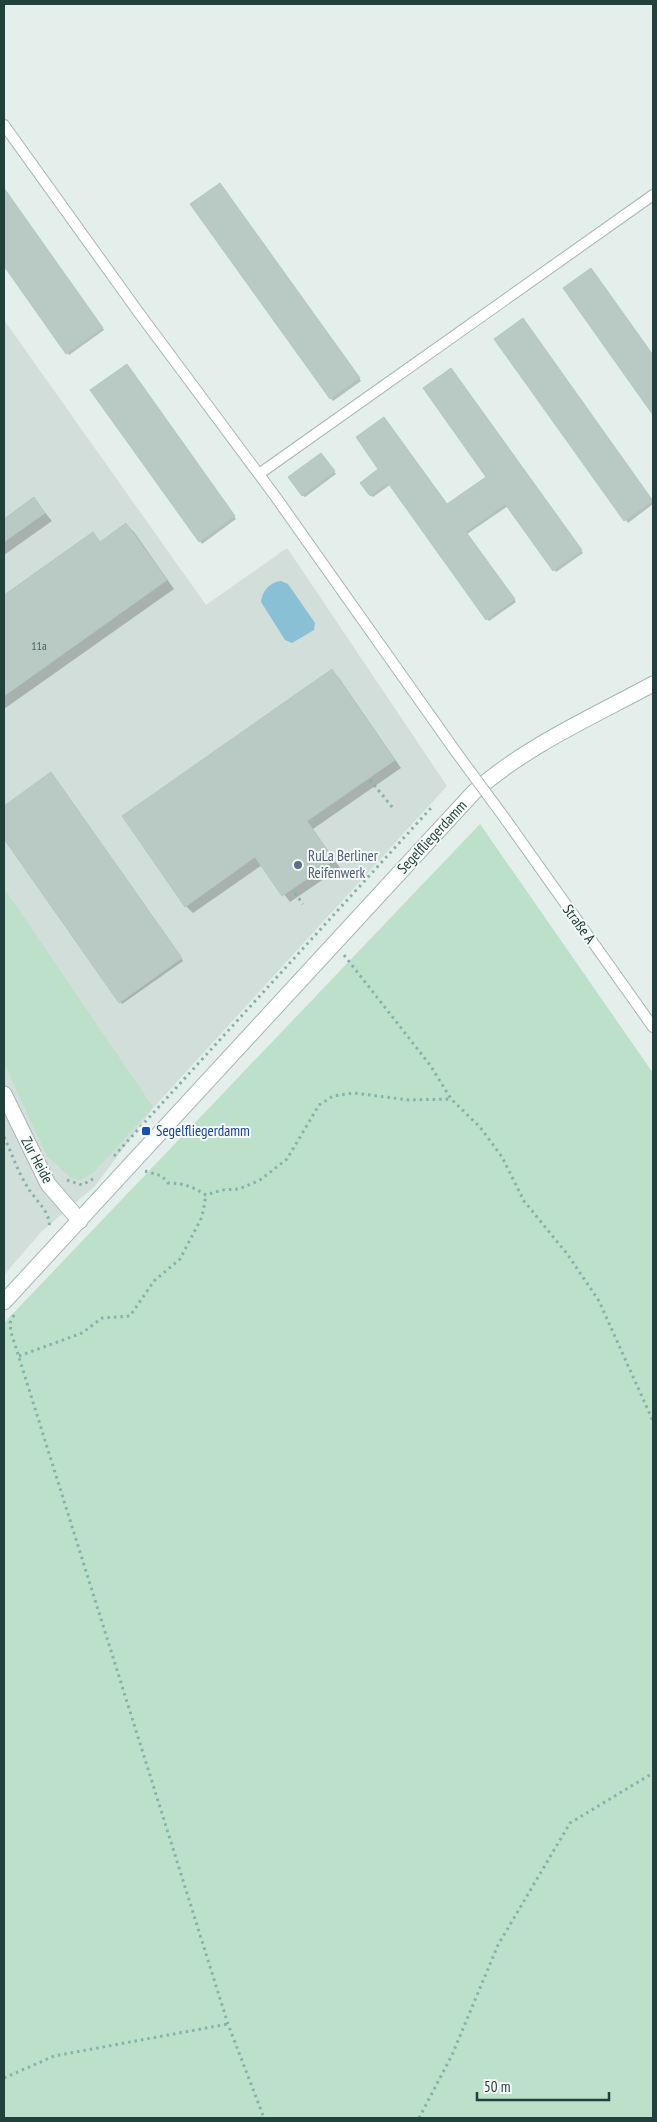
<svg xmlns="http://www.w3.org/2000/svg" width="657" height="2122" viewBox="0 0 657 2122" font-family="'PT Sans Narrow',sans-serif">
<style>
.built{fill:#d2deda}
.green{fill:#bce0ca}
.water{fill:#8ac0d5}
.shadow{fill:#0003}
.building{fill:#b9c9c4;stroke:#b6c8c3}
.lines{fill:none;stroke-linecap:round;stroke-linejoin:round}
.service-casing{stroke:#a6b7b3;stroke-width:12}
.minor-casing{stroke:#a6b7b3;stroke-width:17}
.tertiary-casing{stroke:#a6b7b3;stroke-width:17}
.path{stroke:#83b3aa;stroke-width:3;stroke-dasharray:2.5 4;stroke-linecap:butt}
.service{stroke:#fff;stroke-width:10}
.minor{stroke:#fff;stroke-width:15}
.tertiary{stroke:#fff;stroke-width:15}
.service-bridge-casing{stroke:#a6b7b3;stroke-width:12;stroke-linecap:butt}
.service-bridge{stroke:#fff;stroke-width:10}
.service-dot{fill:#5c6f8a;stroke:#f5faf8;stroke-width:2}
.transit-dot{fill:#1a4fb4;stroke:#f5faf8;stroke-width:2}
.labels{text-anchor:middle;stroke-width:4;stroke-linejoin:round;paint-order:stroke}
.number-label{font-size:12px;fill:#48635e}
.street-label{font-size:15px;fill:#22413c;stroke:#f5faf8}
.service-label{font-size:15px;fill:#4e5e75;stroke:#f5faf8;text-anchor:start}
.transit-label{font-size:15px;fill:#164399;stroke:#f5faf8;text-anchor:start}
</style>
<rect width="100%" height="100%" fill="#e4eeeb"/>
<path class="built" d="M 4,320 L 206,605 L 287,548 L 447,786 L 154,1107 L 95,1186 L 42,1231 L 4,1275 Z"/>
<path class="green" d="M 480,824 L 653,1073 L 653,2118 L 4,2118 L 4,1323 Z
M 4,888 L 153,1107 L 93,1173 L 80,1180 L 71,1178 L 47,1156 L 4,1063 Z"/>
<path class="water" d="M 281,581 L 288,584 L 315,623 L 314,630 L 292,643 L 285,640 L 261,602 C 262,591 270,582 281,581 Z"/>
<path class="shadow" d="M 222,187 L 361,381 L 333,401 L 192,205 Z
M 4,189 L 104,330 L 69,355 L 4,264 Z
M 593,272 L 653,356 L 653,413 L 564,289 Z
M 524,322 L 653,502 L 653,504 L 628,523 L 496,339 Z
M 129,368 L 236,519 L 202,544 L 200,541 Z
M 453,371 L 583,553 L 556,572 L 508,506 L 467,534 L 516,602 L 489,621 L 391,484 L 373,497 L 371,495 L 380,469 L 447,506 L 488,477 Z
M 323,457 L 336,474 L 305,497 L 302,495 Z
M 34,499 L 52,521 L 4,555 L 4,520 Z
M 126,525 L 134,532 L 174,589 L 4,709 L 4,597 L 92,534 L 101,543 Z
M 332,671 L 339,678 L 401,768 L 313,829 L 340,868 L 290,902 L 262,865 L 193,913 L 186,906 Z
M 51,774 L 183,961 L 122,1004 L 4,837 L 4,807 Z"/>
<path class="building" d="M 220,183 L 360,378 L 330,399 L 190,204 Z
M 4,188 L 103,328 L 66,354 L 4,266 Z
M 591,268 L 653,355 L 653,415 L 563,288 Z
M 523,318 L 653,501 L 624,521 L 494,339 Z
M 127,364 L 235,516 L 199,542 L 90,390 Z
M 451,368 L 582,550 L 553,571 L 505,504 L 466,532 L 515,599 L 486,620 L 388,483 L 370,496 L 360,483 L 378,469 L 356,437 L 384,417 L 447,504 L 486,477 L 423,388 Z
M 321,453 L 335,471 L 302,496 L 288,477 Z
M 34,497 L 45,513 L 4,542 L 4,519 Z
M 126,523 L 167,580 L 4,696 L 4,595 L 93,532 L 100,542 Z
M 332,669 L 395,760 L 307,821 L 334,860 L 282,896 L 255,857 L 185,907 L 122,816 Z
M 51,772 L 182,958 L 119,1003 L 4,839 L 4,806 Z"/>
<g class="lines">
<defs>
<path id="service" d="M 4,125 L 139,313 L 275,496 L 456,752
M 259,474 L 653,195
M 506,820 L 653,1027"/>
<path id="minor" d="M 4,1094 L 48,1184 L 80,1221"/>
<path id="tertiary" d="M 4,1302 L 474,792 C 526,746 592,717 653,684"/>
</defs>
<use href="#service" class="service-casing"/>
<use href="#minor" class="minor-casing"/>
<use href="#tertiary" class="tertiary-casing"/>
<path class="path" d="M 370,780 L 393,808
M 295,893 L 303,904
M 344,955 L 430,1065 L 451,1099 L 480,1127 L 502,1157 L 524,1201 L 568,1255 L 599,1301 L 653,1421
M 4,1137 C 12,1154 18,1172 28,1188 C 36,1201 52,1213 49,1229
M 114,1156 L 431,808
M 145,1171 L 162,1176 L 168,1183 C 184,1183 193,1187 206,1195 L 222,1190 L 239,1189 L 260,1180 L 287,1159 L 319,1105 L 333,1096 L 354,1093 L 409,1100 L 451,1099
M 67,1180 L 82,1185 L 93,1179
M 14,1315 L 10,1323 L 11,1332 L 228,2024 L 264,2118
M 19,1356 L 82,1333 L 102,1318 L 130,1316 L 154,1281 L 180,1259 L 202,1217 L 206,1195
M 4,2078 L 54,2056 L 228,2024
M 419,2118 L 452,2055 L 498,1945 L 570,1823 L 653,1773"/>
<use href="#service" class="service"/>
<use href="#minor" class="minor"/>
<use href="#tertiary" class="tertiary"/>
<defs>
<path id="service-bridge" d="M 456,752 L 506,820"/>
</defs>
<use href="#service-bridge" class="service-bridge-casing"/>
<use href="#service-bridge" class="service-bridge"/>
</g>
<circle class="service-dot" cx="298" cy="865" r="5"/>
<rect class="transit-dot" x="141" y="1126" width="10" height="10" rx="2.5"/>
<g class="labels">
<g class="number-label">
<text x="39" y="650">11a</text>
</g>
<g class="street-label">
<text transform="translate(432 837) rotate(-47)" y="5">Segelfliegerdamm</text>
<text transform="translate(579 924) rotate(54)" y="5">Straße A</text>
<text transform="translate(37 1160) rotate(62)" y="5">Zur Heide</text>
</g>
<g class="service-label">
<text x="308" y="861">RuLa Berliner<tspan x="308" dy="17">Reifenwerk</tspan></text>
</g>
<g class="transit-label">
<text x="156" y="1136">Segelfliegerdamm</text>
</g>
</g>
<rect width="657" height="2122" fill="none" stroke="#22413c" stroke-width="10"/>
<path d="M477 2092v8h132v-8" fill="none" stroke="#22413c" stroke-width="2.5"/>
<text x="484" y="2092" font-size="15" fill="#22413c" stroke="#f5faf8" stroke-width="4" paint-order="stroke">50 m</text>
</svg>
